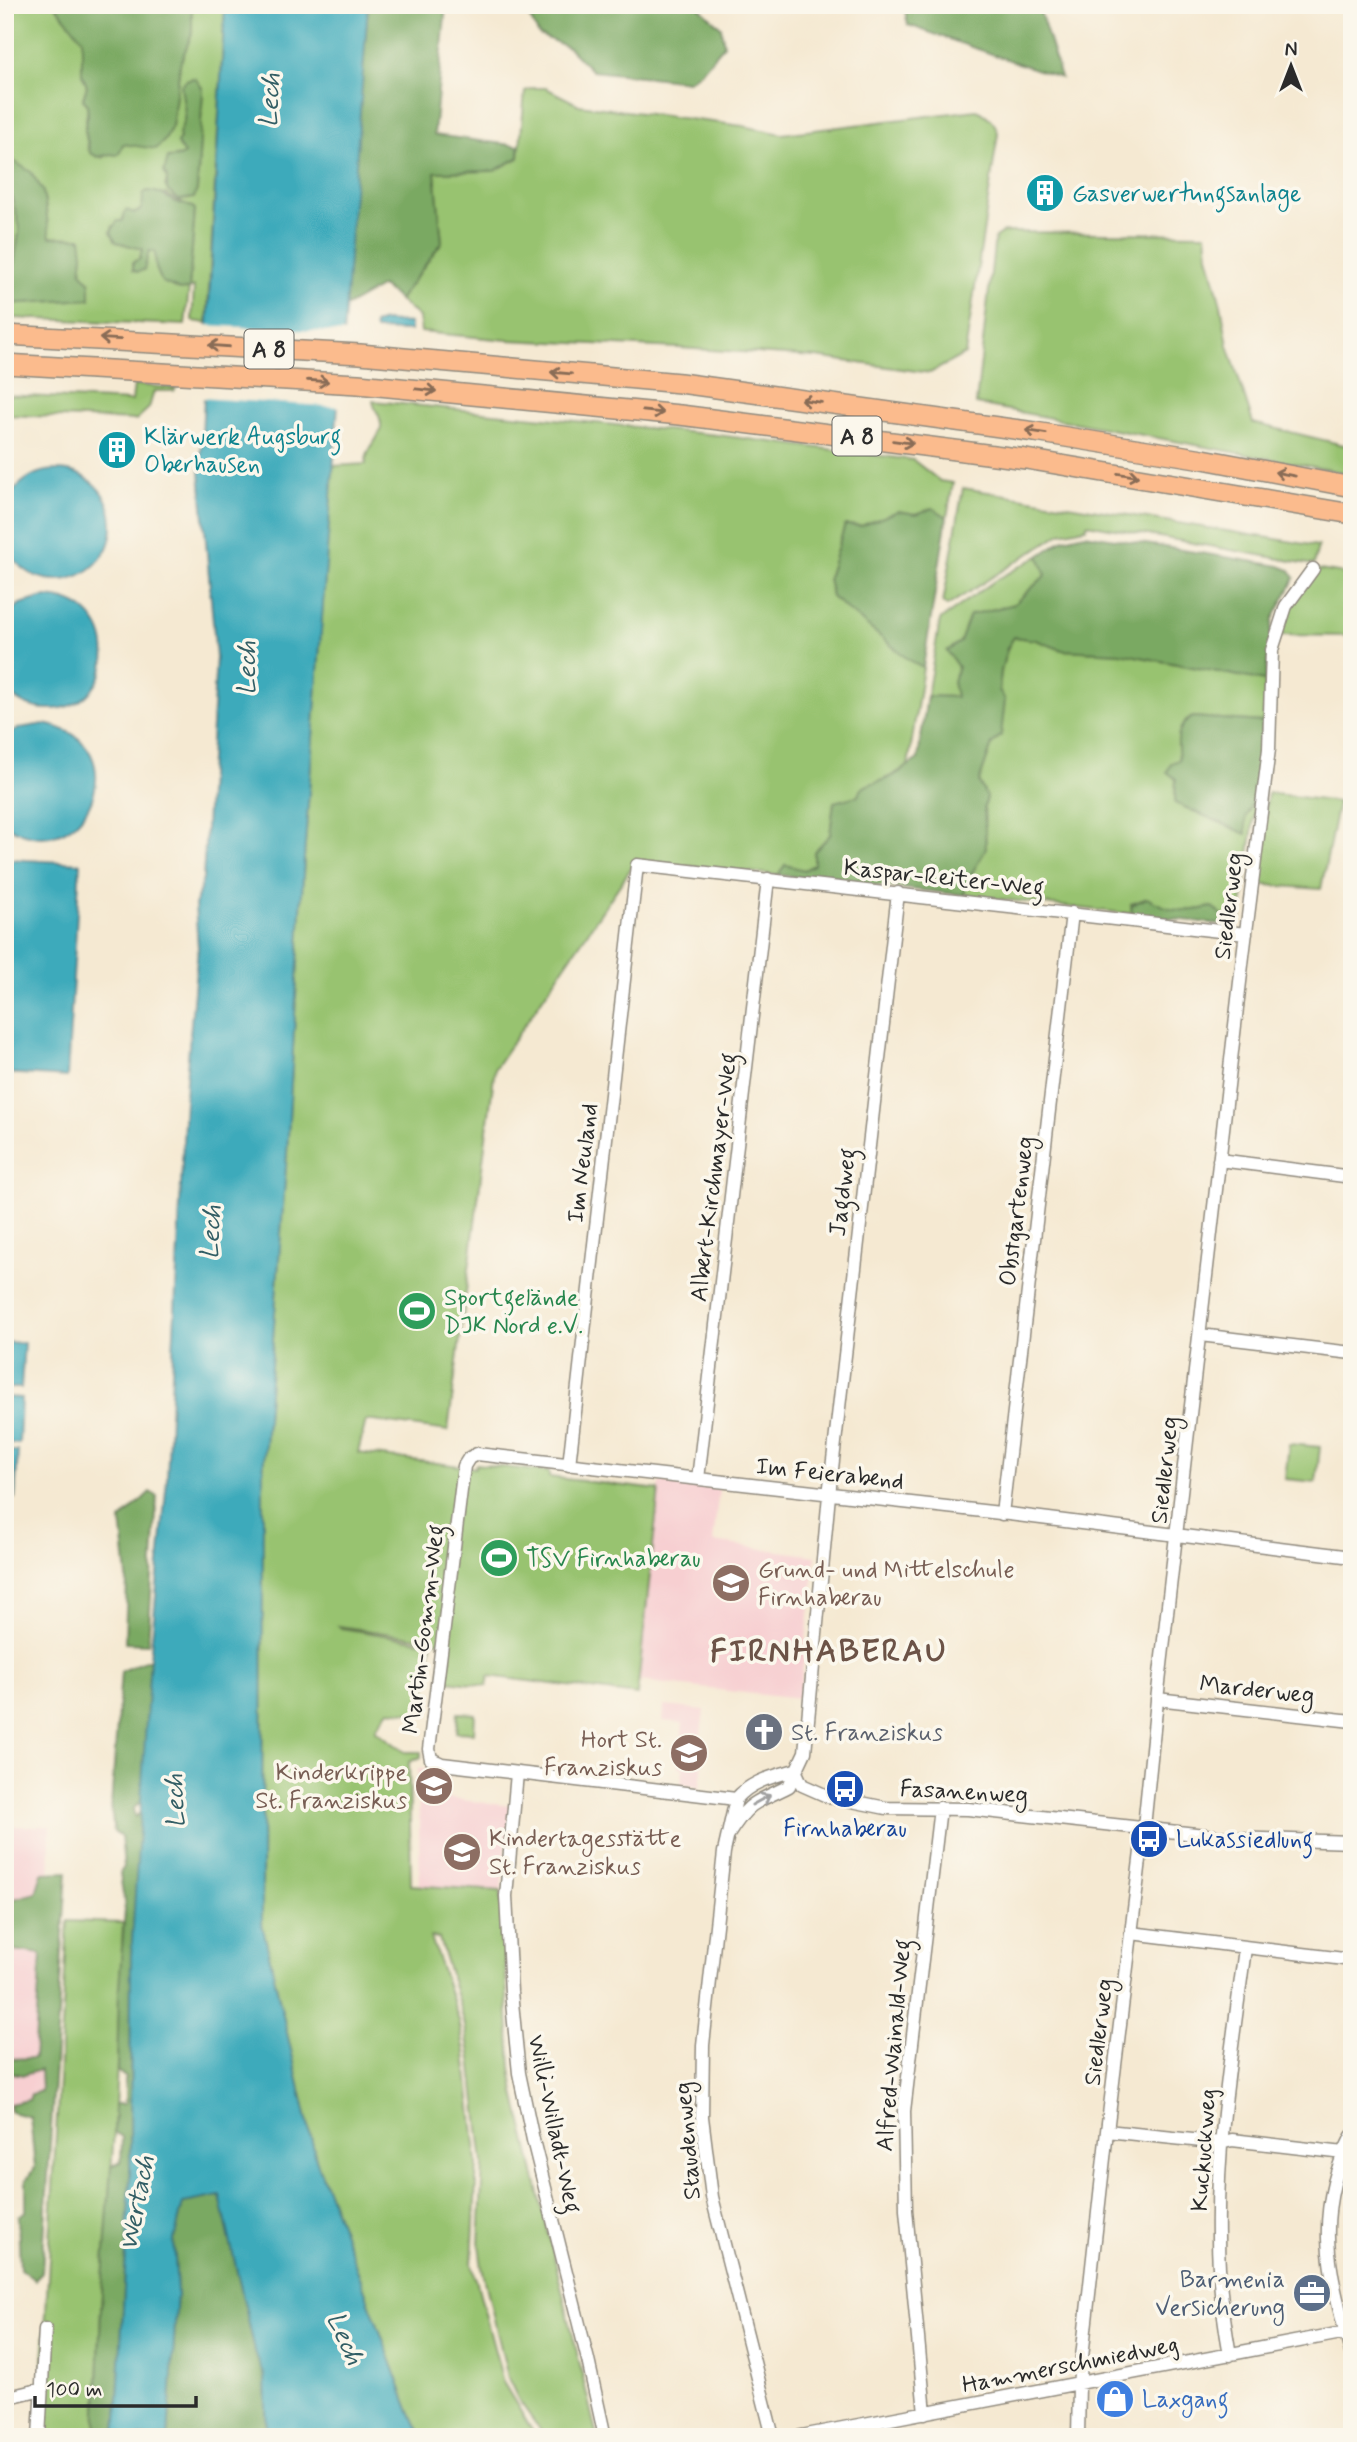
<svg xmlns="http://www.w3.org/2000/svg" width="1357" height="2442" viewBox="0 0 1357 2442" font-family="Mynerve,sans-serif">
<style>
.built{fill:#f7cfd1}
.green{fill:#98c370;stroke:#62774e;stroke-width:2;fill-rule:evenodd}
.forest{fill:#7aa962;stroke:#526a46;stroke-width:2}
.water{fill:#3caabb;stroke:#346a73;stroke-width:2}
.pier{fill:#f5e9d2}
.lines{fill:none;stroke-linecap:round;stroke-linejoin:round}
.minor-casing{stroke:#908a7e;stroke-width:15}
.highway-casing{stroke:#908a7e;stroke-width:22}
.minor{stroke:#fff;stroke-width:12}
.highway{stroke:#fbbb8d;stroke-width:19}
.oneway{stroke:#896c57}
.oneway2{stroke:#a0a0a0}
.labels{text-anchor:middle;stroke-width:7;stroke-linejoin:round;paint-order:stroke}
.shield{fill:#fbf7ec;stroke:#696865;stroke-width:2}
.shield-label{font-size:23px;font-weight:bold;fill:#2b2b2b}
.culture-label{font-size:24px;fill:#0d838f;stroke:#fbf7ec;text-anchor:start}
.street-label{font-size:24px;fill:#2b2b2b;stroke:#fbf7ec}
.leisure-label{font-size:24px;fill:#27864d;stroke:#fbf7ec;text-anchor:start}
.education-label{font-size:24px;fill:#785e54;stroke:#fbf7ec;text-anchor:start}
.worship-label{font-size:24px;fill:#5b616d;stroke:#fbf7ec;text-anchor:start}
.transit-label{font-size:24px;fill:#164399;stroke:#fbf7ec}
.service-label{font-size:24px;fill:#4e5e75;stroke:#fbf7ec;text-anchor:end}
.shop-label{font-size:24px;fill:#366cbe;stroke:#fbf7ec;text-anchor:start}
.water-label{font-size:26px;font-style:italic;fill:#325e65;stroke:#fbf7ec}
.district-label{font-size:32px;font-weight:bold;letter-spacing:2px;fill:#6c5347;stroke:#fbf7ec}
</style>
<rect width="100%" height="100%" fill="#fbf7ec"/>
<filter id="ink" filterUnits="userSpaceOnUse"><feTurbulence type="fractalNoise" baseFrequency=".0143" numOctaves="2"/><feDisplacementMap in="SourceGraphic" scale="14" xChannelSelector="R" yChannelSelector="G"/><feConvolveMatrix kernelMatrix="1 2 1 2 8 2 1 2 1" color-interpolation-filters="sRGB"/></filter>
<filter id="wash" filterUnits="userSpaceOnUse"><feTurbulence type="fractalNoise" baseFrequency=".00686" numOctaves="4" result="noise"/><feDisplacementMap in="SourceGraphic" scale="28" xChannelSelector="R" yChannelSelector="G"/><feGaussianBlur stdDeviation="1.57" result="paint"/><feColorMatrix in="noise" values="0 0 0 0 0 0 0 0 0 0 0 0 0 0 0 0 0 1.4 0 .05"/><feComposite in="paint" operator="in"/></filter>
<g filter="url(#wash)">
<rect width="100%" height="100%" fill="#f5e9d2"/>
<path class="built" d="M 660,1482 L 719,1489 L 713,1542 L 816,1556 L 799,1699 L 639,1681 Z
M 664,1706 L 704,1710 L 698,1759 L 703,1760 L 700,1787 L 681,1785 L 683,1768 L 678,1767 L 683,1723 L 663,1721 Z
M 418,1768 L 450,1773 L 447,1798 L 510,1806 L 501,1891 L 420,1885 Z
M 5,1826 L 50,1826 L 47,2107 L 5,2110 Z"/>
<path class="green" d="M 5,5 L 55,5 C 63,17 75,27 82,39 L 82,74 L 87,86 L 83,98 C 91,108 86,114 85,125 C 84,132 88,142 88,149 L 103,158 L 123,144 L 156,148 L 165,140 L 172,126 L 180,64 L 192,33 L 192,5 L 225,5 L 207,323 L 192,321 L 194,287 L 189,289 L 185,325 L 13,318 L 5,311 L 5,304 L 90,299 L 90,282 L 81,272 L 83,255 L 49,237 C 44,198 49,182 12,161 C 10,133 12,105 11,77 C 9,53 5,29 5,5 ZM 193,78 L 203,89 L 197,190 L 190,199 L 178,200 L 165,186 L 167,180 L 166,166 L 175,156 L 179,157 L 184,154 L 177,143 L 180,139 C 179,132 182,130 184,122 C 186,112 184,96 181,86 L 186,80 ZM 166,194 C 175,202 186,202 195,209 L 189,289 L 162,282 L 156,268 L 155,252 L 149,250 L 133,269 L 133,262 L 140,259 L 142,249 L 116,242 L 111,231 L 113,226 L 140,211 L 143,207 L 143,203 Z
M 534,88 L 546,88 L 579,105 L 743,126 L 782,134 L 976,110 C 986,113 996,123 998,133 L 965,354 L 930,373 L 816,357 L 679,348 L 507,340 L 421,332 L 419,317 L 399,300 L 442,242 L 435,172 L 494,171 L 519,158 L 525,91 Z
M 5,183 L 9,187 L 20,227 L 14,264 L 5,268 Z
M 1003,232 L 1206,234 L 1208,255 L 1221,305 L 1228,345 L 1253,423 L 1352,447 L 1352,474 L 976,404 L 995,237 Z
M 134,385 L 176,388 L 174,391 L 154,391 L 149,408 L 136,420 L 5,415 L 5,395 L 132,401 Z
M 373,401 L 717,435 L 913,460 L 940,481 L 953,483 L 947,517 L 933,508 L 916,514 L 898,511 L 861,526 L 845,525 L 828,578 L 832,597 L 909,660 L 923,668 L 908,766 C 901,770 894,775 887,778 C 875,784 864,783 857,796 L 834,802 L 830,835 L 814,852 L 814,865 L 804,870 L 785,865 L 778,875 L 636,861 L 495,1068 L 448,1431 L 366,1420 L 358,1453 L 475,1468 L 476,1464 L 549,1472 L 549,1477 L 659,1490 L 637,1695 L 489,1676 L 487,1686 L 447,1681 L 451,1643 L 339,1626 L 341,1628 L 432,1643 L 423,1714 L 389,1710 L 375,1730 L 405,1752 L 421,1752 L 421,1757 L 409,1762 L 411,1885 L 501,1891 L 511,2068 L 515,2093 L 597,2437 L 545,2437 L 518,2399 L 508,2378 L 482,2268 L 479,2244 L 483,2163 L 471,2059 L 464,2021 L 439,1938 L 431,1937 L 459,2021 L 465,2053 L 477,2162 L 472,2264 L 503,2382 L 536,2437 L 422,2437 L 410,2412 L 316,2159 L 262,1924 L 263,1472 L 287,1153 L 304,858 L 333,466 L 366,464 C 365,449 379,441 381,427 C 382,415 374,411 373,401 Z
M 963,488 L 1318,546 L 1314,565 L 1087,524 L 1086,528 L 1061,533 L 947,606 L 943,603 Z
M 1039,556 L 1046,575 L 1014,604 L 970,615 L 960,642 L 947,651 L 958,667 L 953,681 L 956,697 L 927,696 L 940,620 L 994,581 Z
M 1313,569 L 1352,575 L 1352,636 L 1276,635 Z
M 1014,637 L 1036,640 L 1062,650 L 1120,653 L 1265,681 L 1263,722 L 1193,717 L 1185,721 L 1176,779 L 1175,803 L 1245,833 L 1245,818 L 1251,805 L 1256,803 L 1240,920 L 1232,922 L 1212,907 C 1185,913 1171,912 1147,898 L 1131,904 L 1132,914 L 964,895 L 966,883 L 986,849 L 984,807 L 987,798 L 979,782 L 992,744 L 1001,735 C 999,701 995,667 1014,637 Z
M 1268,793 L 1338,802 L 1321,889 L 1253,884 Z
M 1289,1444 L 1320,1447 L 1316,1482 L 1285,1479 Z
M 458,1713 L 475,1714 L 474,1733 L 456,1732 Z
M 68,1921 L 123,1923 L 114,2132 L 101,2308 L 96,2437 L 39,2437 Z"/>
<path class="forest" d="M 55,5 L 192,5 L 192,33 L 180,64 L 172,126 L 165,140 L 156,149 L 123,144 L 119,154 L 116,155 L 111,154 L 98,157 L 90,153 L 85,129 L 88,115 L 87,103 L 83,100 L 87,86 L 82,74 L 82,39 Z
M 368,5 L 446,5 L 434,135 L 519,146 L 519,157 L 494,171 L 435,172 L 442,242 L 399,300 L 382,286 L 345,307 Z
M 528,5 L 697,5 L 721,27 L 724,45 L 702,71 L 688,81 L 592,71 L 568,47 L 539,35 L 528,15 Z
M 904,5 L 1038,5 L 1061,78 L 908,25 Z
M 5,30 C 15,57 10,92 10,120 C 10,134 11,147 12,160 L 31,172 L 43,191 L 50,237 L 81,238 L 83,255 L 81,272 L 90,282 L 90,299 L 5,304 L 5,268 L 14,264 L 20,227 L 9,187 L 5,183 Z
M 195,78 L 203,89 L 197,190 L 194,198 L 178,200 L 167,190 L 167,177 L 164,172 L 168,158 L 179,157 L 184,154 L 177,143 L 180,139 L 179,133 L 184,121 L 185,112 L 181,86 L 186,80 Z
M 147,191 C 159,191 163,195 173,201 C 181,205 188,203 195,209 L 189,289 L 180,290 L 162,282 L 156,268 L 155,252 L 149,251 L 144,270 L 137,272 L 133,269 L 133,262 L 140,259 L 142,249 L 116,242 L 111,232 L 117,221 L 122,221 L 126,210 L 135,213 C 145,209 142,204 143,194 Z
M 933,508 L 947,517 L 923,668 L 909,660 L 832,597 L 828,578 L 845,525 L 861,526 L 898,511 L 916,514 Z
M 1085,534 L 1280,566 L 1290,570 L 1295,578 L 1273,619 L 1265,681 L 1120,653 L 1062,650 L 1036,640 L 1014,637 L 1007,648 L 1001,671 L 999,690 L 1005,700 L 1001,735 L 992,744 L 979,782 L 987,798 L 984,807 L 986,849 L 966,883 L 964,895 L 778,875 L 785,865 L 804,870 L 814,865 L 814,852 L 830,835 L 834,802 L 857,796 C 863,783 872,784 884,780 C 896,776 907,766 918,759 L 927,696 L 956,697 L 953,681 L 958,667 L 947,651 L 960,642 L 970,615 L 1014,604 L 1046,575 L 1039,556 L 1064,539 Z
M 1193,717 L 1263,722 L 1256,803 L 1251,805 L 1246,818 L 1246,834 L 1175,803 L 1176,779 L 1167,772 L 1171,763 L 1179,760 C 1177,741 1175,726 1193,717 Z
M 1147,898 C 1171,912 1185,913 1212,907 L 1232,922 L 1226,925 L 1132,914 L 1131,905 Z
M 150,1492 L 157,1496 L 148,1644 L 125,1643 L 127,1577 L 121,1520 Z
M 150,1659 L 142,1801 L 133,1809 L 135,1817 L 142,1811 L 131,1956 L 130,2179 L 116,2437 L 96,2437 L 101,2308 L 111,2166 L 121,2162 L 122,2137 L 114,2132 L 115,2104 L 125,2104 L 125,2077 L 117,2071 L 119,1987 L 125,1909 L 120,1873 L 124,1867 L 121,1837 L 114,1832 L 111,1807 L 121,1671 Z
M 67,1872 L 42,2273 L 35,2280 L 20,2269 L 18,2216 L 26,2211 L 26,2180 L 35,2167 L 30,2117 L 11,2112 L 10,2104 L 29,2100 L 31,2094 L 41,2091 L 40,2070 L 24,2075 L 11,2073 L 10,2059 L 34,2058 L 41,1954 L 5,1949 L 6,1901 L 36,1893 L 42,1873 Z
M 220,2196 L 256,2355 L 265,2376 L 267,2437 L 168,2437 L 177,2292 L 174,2240 L 183,2203 Z"/>
<path class="water" d="M 225,5 L 368,5 L 304,858 L 287,1153 L 263,1472 L 262,1924 L 316,2159 L 410,2412 L 422,2437 L 267,2437 L 265,2376 L 256,2355 L 220,2196 L 183,2203 L 174,2240 L 177,2292 L 168,2437 L 116,2437 L 130,2179 L 131,1956 L 150,1659 L 167,1479 L 186,1079 L 198,947 L 195,905 L 203,879 L 216,657 L 200,472 Z
M 384,321 L 410,323 L 410,331 L 375,330 L 374,324 Z
M2 525a55 55 0 1 1 110 0a55 55 0 1 1-110 0Z
M 44,597 C 128,599 120,711 48,709 C 31,709 16,701 5,689 L 5,617 L 20,604 Z
M 44,724 C 144,741 83,879 5,824 L 5,737 L 19,728 Z
M 8,859 L 80,863 L 67,1077 L 5,1073 L 5,900 Z
M 5,1342 L 24,1343 L 21,1388 L 5,1388 Z
M 5,1397 L 21,1398 L 19,1444 L 5,1443 Z
M 5,1451 L 18,1451 L 15,1498 L 5,1497 Z"/>
<path class="pier" d="M 204,325 L 347,333 L 341,407 L 200,398 Z"/>
</g>
<g filter="url(#ink)">
<g class="lines">
<defs>
<path id="minor" d="M 1219,1160 L 1352,1177
M 1200,1335 L 1352,1353
M 569,1465 L 637,865 L 1246,934
M 698,1479 L 768,879
M 1002,1514 L 1072,913
M 1157,1699 L 1352,1721
M 795,1770 L 802,1785 L 827,1796 L 886,1808 L 968,1809 L 1232,1838 L 1352,1842
M 517,1773 L 506,1896 L 511,1992 L 519,2073 L 533,2140 L 588,2360 L 605,2437
M 736,1799 L 442,1764 L 431,1759 L 429,1749 L 464,1466 L 469,1458 L 477,1454 L 1009,1514 L 1352,1557
M 728,1835 C 751,1799 754,1804 789,1786 L 805,1752 L 829,1495 L 898,893
M 1131,1933 L 1352,1960
M 1107,2131 L 1221,2143 L 1232,2140 L 1344,2153
M 1352,2136 C 1311,2216 1330,2275 1352,2356
M 1230,2355 C 1223,2316 1218,2277 1218,2237 C 1216,2141 1233,2043 1245,1948
M 5,2398 L 42,2389
M 925,2413 L 906,2210 L 904,2111 L 940,1808
M 39,2437 L 45,2329
M 773,2437 L 712,2197 L 702,2117 L 703,2045 L 724,1852 L 736,1799 C 751,1781 774,1776 795,1770
M 796,2437 L 1352,2331
M 1078,2437 L 1079,2384 L 1107,2131 L 1144,1827 L 1157,1700 L 1243,956 L 1269,749 L 1272,650 L 1286,606 L 1313,569"/>
<path id="highway" d="M 5,335 L 360,354 L 680,383 L 1035,432 L 1203,459 L 1352,487
M 5,364 L 358,384 L 680,415 L 1026,459 L 1352,514"/>
</defs>
<use href="#minor" class="minor-casing"/>
<use href="#highway" class="highway-casing"/>
<use href="#minor" class="minor"/>
<use href="#highway" class="highway"/>
</g>
<defs><path id="oneway-shaft" d="M-6 0H5M1.5-3L5.5 0L1.5 3" fill="none" stroke-width="1.6" stroke-linecap="round" stroke-linejoin="round" transform="scale(1.75)"/></defs>
<g class="oneway">
<use href="#oneway-shaft" transform="translate(110 339) rotate(-177)"/>
<use href="#oneway-shaft" transform="translate(219 346) rotate(-176)"/>
<use href="#oneway-shaft" transform="translate(561 373) rotate(-175)"/>
<use href="#oneway-shaft" transform="translate(318 381) rotate(4)"/>
<use href="#oneway-shaft" transform="translate(426 390) rotate(6)"/>
<use href="#oneway-shaft" transform="translate(811 401) rotate(-173)"/>
<use href="#oneway-shaft" transform="translate(653 412) rotate(6)"/>
<use href="#oneway-shaft" transform="translate(1036 432) rotate(-171)"/>
<use href="#oneway-shaft" transform="translate(903 442) rotate(8)"/>
<use href="#oneway-shaft" transform="translate(1285 474) rotate(-169)"/>
<use href="#oneway-shaft" transform="translate(1128 475) rotate(9)"/>
</g>
<use class="oneway2" href="#oneway-shaft" transform="translate(761 1800) rotate(-29)"/>
</g>
<defs>
<symbol id="building-disc" viewBox="-11 -11 22 22"><circle r="9.5" fill="#0f9aa8" stroke="#fbf7ec"/><path d="M-4-6H4V6H1V3H-1V6H-4ZM-2.5-4.3h1.7v1.8h-1.7ZM.8-4.3h1.7v1.8H.8ZM-2.5-1h1.7V.8h-1.7ZM.8-1h1.7V.8H.8Z" fill="#fff"/></symbol>
<symbol id="stadium-disc" viewBox="-11 -11 22 22"><circle r="9.5" fill="#2e9e5b" stroke="#fbf7ec"/><path d="M0-5a6.5 5 0 1 0 0 10a6.5 5 0 1 0 0-10ZM-3.5-1.8h7v3.6h-7Z" fill="#fff"/></symbol>
<symbol id="school-disc" viewBox="-11 -11 22 22"><circle r="9.5" fill="#8d6e63" stroke="#fbf7ec"/><path d="M0-5L7-2L0 1L-7-2ZM-4 1L0 2.5L4 1V4Q0 6-4 4Z" fill="#fff"/></symbol>
<symbol id="church-disc" viewBox="-11 -11 22 22"><circle r="9.5" fill="#6b7280" stroke="#fbf7ec"/><path d="M-1.2-6h2.4v3.5h3.3v2.4h-3.3V6h-2.4V-.1h-3.3v-2.4h3.3Z" fill="#fff"/></symbol>
<symbol id="bus-disc" viewBox="-11 -11 22 22"><circle r="9.5" fill="#1a4fb4" stroke="#fbf7ec"/><path d="M-5-6H5V4H4V6H2V4H-2V6H-4V4H-5ZM-3.5-4V0h7V-4ZM-3.5 1.2v1.5H-2V1.2ZM2 1.2v1.5H3.5V1.2Z" fill="#fff"/></symbol>
<symbol id="office-disc" viewBox="-11 -11 22 22"><circle r="9.5" fill="#5c6f8a" stroke="#fbf7ec"/><path d="M-6-3h4V-5.5h4V-3h4V5H-6ZM-1-4.5V-3h2v-1.5ZM-6 0V1H6V0Z" fill="#fff"/></symbol>
<symbol id="shop-disc" viewBox="-11 -11 22 22"><circle r="9.5" fill="#3f7fe0" stroke="#fbf7ec"/><path d="M-5-2.5h2.3a2.7 3.5 0 0 1 5.4 0H5L5.5 6h-11ZM-1.5-2.5h3a1.5 2.3 0 0 0-3 0Z" fill="#fff"/></symbol>
</defs>
<g fill-rule="evenodd">
<use href="#building-disc" x="1023" y="171" width="44" height="44"/>
<use href="#building-disc" x="95" y="428" width="44" height="44"/>
<use href="#stadium-disc" x="395" y="1289" width="44" height="44"/>
<use href="#stadium-disc" x="477" y="1536" width="44" height="44"/>
<use href="#school-disc" x="709" y="1561" width="44" height="44"/>
<use href="#church-disc" x="742" y="1710" width="44" height="44"/>
<use href="#school-disc" x="667" y="1731" width="44" height="44"/>
<use href="#school-disc" x="412" y="1764" width="44" height="44"/>
<use href="#bus-disc" x="823" y="1767" width="44" height="44"/>
<use href="#bus-disc" x="1127" y="1817" width="44" height="44"/>
<use href="#school-disc" x="440" y="1830" width="44" height="44"/>
<use href="#office-disc" x="1290" y="2271" width="44" height="44"/>
<use href="#shop-disc" x="1093" y="2377" width="44" height="44"/>
</g>
<g class="labels">
<g class="shield">
<rect x="244.5" y="329.5" width="49" height="39" rx="5"/>
<rect x="832.5" y="416.5" width="49" height="39" rx="5"/>
</g>
<g class="shield-label">
<text x="269" y="357">A 8</text>
<text x="857" y="444">A 8</text>
</g>
<g class="culture-label">
<text x="1072" y="201">Gasverwertungsanlage</text>
<text x="144" y="444">Klärwerk Augsburg<tspan x="144" dy="28">Oberhausen</tspan></text>
</g>
<g class="street-label">
<text transform="translate(944 877) rotate(6)" y="8">Kaspar-Reiter-Weg</text>
<text transform="translate(1228 906) rotate(-83)" y="8">Siedlerweg</text>
<text transform="translate(582 1163) rotate(-83)" y="8">Im Neuland</text>
<text transform="translate(713 1177) rotate(-83)" y="8">Albert-Kirchmayer-Weg</text>
<text transform="translate(842 1192) rotate(-83)" y="8">Jagdweg</text>
<text transform="translate(1016 1211) rotate(-83)" y="8">Obstgartenweg</text>
<text transform="translate(1164 1470) rotate(-84)" y="8">Siedlerweg</text>
<text transform="translate(830 1473) rotate(6)" y="8">Im Feierabend</text>
<text transform="translate(423 1629) rotate(-83)" y="8">Martin-Gomm-Weg</text>
<text transform="translate(1257 1689) rotate(6)" y="8">Marderweg</text>
<text transform="translate(964 1791) rotate(3)" y="8">Fasanenweg</text>
<text transform="translate(1098 2032) rotate(-83)" y="8">Siedlerweg</text>
<text transform="translate(893 2045) rotate(-85)" y="8">Alfred-Wainald-Weg</text>
<text transform="translate(555 2124) rotate(78)" y="8">Willi-Willadt-Weg</text>
<text transform="translate(687 2141) rotate(-95)" y="8">Staudenweg</text>
<text transform="translate(1203 2150) rotate(-86)" y="8">Kuckuckweg</text>
<text transform="translate(1070 2364) rotate(-11)" y="8">Hammerschmiedweg</text>
</g>
<g class="leisure-label">
<text x="444" y="1305">Sportgelände<tspan x="444" dy="28">DJK Nord e.V.</tspan></text>
<text x="526" y="1566">TSV Firnhaberau</text>
</g>
<g class="education-label">
<text x="758" y="1577">Grund- und Mittelschule<tspan x="758" dy="28">Firnhaberau</tspan></text>
<text x="662" y="1747" text-anchor="end">Hort St.<tspan x="662" dy="28">Franziskus</tspan></text>
<text x="407" y="1780" text-anchor="end">Kinderkrippe<tspan x="407" dy="28">St. Franziskus</tspan></text>
<text x="489" y="1846">Kindertagesstätte<tspan x="489" dy="28">St. Franziskus</tspan></text>
</g>
<g class="worship-label">
<text x="791" y="1740">St. Franziskus</text>
</g>
<g class="transit-label">
<text x="845" y="1836">Firnhaberau</text>
<text x="1176" y="1847" text-anchor="start">Lukassiedlung</text>
</g>
<g class="service-label">
<text x="1285" y="2287">Barmenia<tspan x="1285" dy="28">Versicherung</tspan></text>
</g>
<g class="shop-label">
<text x="1142" y="2407">Laxgang</text>
</g>
<g class="water-label">
<text transform="translate(269 100) rotate(-86)" y="9">Lech</text>
<text transform="translate(246 668) rotate(-89)" y="9">Lech</text>
<text transform="translate(210 1232) rotate(-86)" y="9">Lech</text>
<text transform="translate(174 1801) rotate(-92)" y="9">Lech</text>
<text transform="translate(136 2203) rotate(-79)" y="9">Wertach</text>
<text transform="translate(346 2338) rotate(66)" y="9">Lech</text>
</g>
<g class="district-label">
<text x="829" y="1661">FIRNHABERAU</text>
</g>
</g>
<rect width="1357" height="2442" fill="none" stroke="#fbf7ec" stroke-width="28"/>
<g transform="translate(1291 66)" stroke="#fbf7ec" stroke-width="5" paint-order="stroke">
<path d="M0-5L12 26L0 18L-12 26Z" fill="#2b2b2b"/>
<text y="-10" font-size="19" font-weight="bold" text-anchor="middle" fill="#2b2b2b">N</text>
</g>
<path d="M35 2396v10h161v-10" fill="none" stroke="#2b2b2b" stroke-width="3.5"/>
<text x="46" y="2396" font-size="21" fill="#2b2b2b" stroke="#fbf7ec" stroke-width="5" paint-order="stroke">100 m</text>
</svg>
